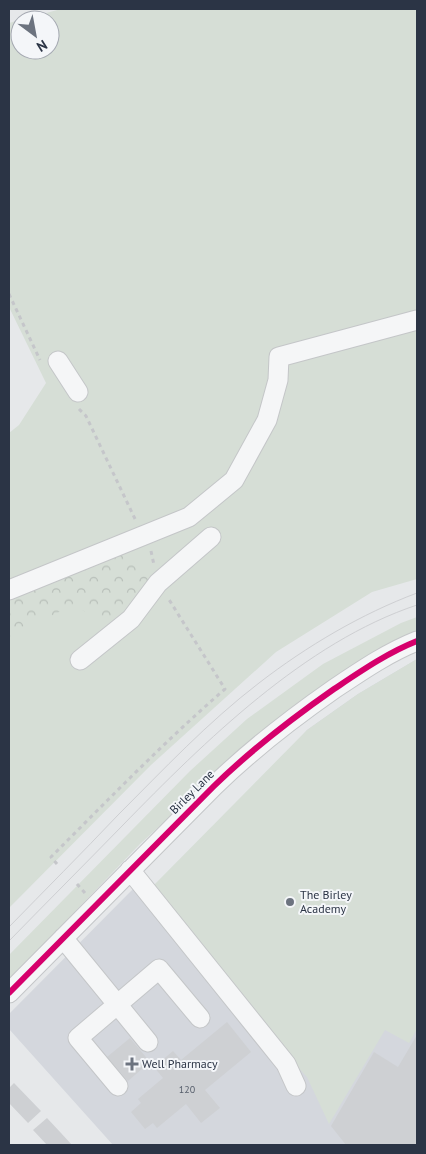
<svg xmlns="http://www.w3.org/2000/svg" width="426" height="1154" viewBox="0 0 426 1154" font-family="'PT Sans',sans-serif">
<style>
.built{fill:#d4d7dd}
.green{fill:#d6ded6;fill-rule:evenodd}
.forest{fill:url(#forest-crowns)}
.building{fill:#ced0d3}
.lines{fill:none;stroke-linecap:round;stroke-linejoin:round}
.minor-casing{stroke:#c4c6c8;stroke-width:21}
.path{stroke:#c5c6ca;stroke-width:3;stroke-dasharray:4 4;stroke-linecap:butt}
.minor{stroke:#f5f6f7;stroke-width:19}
.tram{stroke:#cecfd2;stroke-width:1}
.cycleway-casing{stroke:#f4f6f9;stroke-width:9}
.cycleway{stroke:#d6006c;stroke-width:6}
.poi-dot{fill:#6c737f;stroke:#f4f6f9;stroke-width:2}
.labels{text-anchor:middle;stroke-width:4;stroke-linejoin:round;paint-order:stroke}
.number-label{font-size:10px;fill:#545c69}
.street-label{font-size:12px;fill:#2b3445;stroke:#f4f6f9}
.poi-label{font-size:12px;fill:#2b3445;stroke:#f4f6f9;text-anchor:start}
</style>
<defs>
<pattern id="forest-crowns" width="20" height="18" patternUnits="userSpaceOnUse" patternTransform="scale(1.25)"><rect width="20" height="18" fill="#d6ded6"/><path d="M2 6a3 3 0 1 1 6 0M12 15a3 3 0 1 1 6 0" fill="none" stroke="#b8bfb9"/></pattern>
</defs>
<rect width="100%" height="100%" fill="#e6e8ea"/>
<path class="built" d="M 417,659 L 417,1145 L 113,1145 L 9,1029 L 9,1014 L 133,889 L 151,912 L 165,900 L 307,730 L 358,694 Z"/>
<path class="green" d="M 61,9 L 417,9 L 417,579 L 372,592 L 276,652 L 151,765 L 9,908 L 9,433 L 19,425 L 46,383 L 9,307 L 9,23 ZM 20,20 L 50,20 L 50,50 L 20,50 Z
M 417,617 L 417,632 L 262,732 L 140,844 L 9,980 L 9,955 L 190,771 L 247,719 L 323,664 L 401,623 Z
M 417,659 L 417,1029 L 409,1043 L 385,1030 L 329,1124 L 307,1077 L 292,1061 L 153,886 L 307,730 L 358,694 Z"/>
<path class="forest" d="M 131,546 L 151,580 L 104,627 L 75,604 L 9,637 L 9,598 Z"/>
<path class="building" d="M 227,1022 L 251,1052 L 205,1090 L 220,1108 L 201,1123 L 186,1104 L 157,1128 L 153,1123 L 145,1129 L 131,1112 L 141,1103 L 138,1099 L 163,1078 L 154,1067 L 173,1051 L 181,1060 Z
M 417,1035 L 417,1145 L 346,1145 L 331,1126 L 374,1052 L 398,1067 Z
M 130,1038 L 150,1062 L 128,1081 L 107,1057 Z
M 14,1083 L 41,1111 L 28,1123 L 9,1103 L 9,1088 Z
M 47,1118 L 61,1133 L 72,1145 L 47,1145 L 33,1130 Z"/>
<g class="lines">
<defs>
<path id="minor" d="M 58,361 L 78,392
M 9,590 L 189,517 L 234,480 L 267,420 L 278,380 L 279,357 L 417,320
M 80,660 L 131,619 L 158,583 L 211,537
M 130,870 L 286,1064 L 296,1086
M 63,938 L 148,1042
M 9,993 L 214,786 C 251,750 291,719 334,689 C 361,671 387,653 417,641
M 118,1086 L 78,1038 L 159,969 L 200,1018"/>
</defs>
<use href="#minor" class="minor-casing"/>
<path class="path" d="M 9,294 L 40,360
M 79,409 L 86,416 L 136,521
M 151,551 L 154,565
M 57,864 L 51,857 C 108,800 164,742 225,689 L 168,598
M 77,884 L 85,893"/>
<use href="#minor" class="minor"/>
<path class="tram" d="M 9,927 C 45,890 82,853 118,815 C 163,770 208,722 259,683 C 307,646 361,614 417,593
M 9,941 C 47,902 85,864 123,825 C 204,742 305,642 417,605"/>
<defs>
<path id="cycleway" d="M 9,993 L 214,786 C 251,750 291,719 334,689 C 361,671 387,653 417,641"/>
</defs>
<use href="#cycleway" class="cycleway-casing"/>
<use href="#cycleway" class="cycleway"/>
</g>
<g class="poi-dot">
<circle cx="290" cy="902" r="5"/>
<path d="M129.5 1056.5h5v5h5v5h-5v5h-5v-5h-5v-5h5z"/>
</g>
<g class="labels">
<g class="number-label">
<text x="187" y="1093">120</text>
</g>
<g class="street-label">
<text transform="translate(192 792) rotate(-45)" y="4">Birley Lane</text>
</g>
<g class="poi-label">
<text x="300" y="899">The Birley<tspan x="300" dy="14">Academy</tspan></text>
<text x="142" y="1068">Well Pharmacy</text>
</g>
</g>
<rect width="426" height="1154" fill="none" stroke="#2b3445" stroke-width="20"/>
<g transform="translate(35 35) rotate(148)"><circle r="24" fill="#f4f6f9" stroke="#a4a8b1"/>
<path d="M0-4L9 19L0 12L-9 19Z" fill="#6c737f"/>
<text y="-8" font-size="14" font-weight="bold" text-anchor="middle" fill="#2b3445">N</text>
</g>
</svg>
